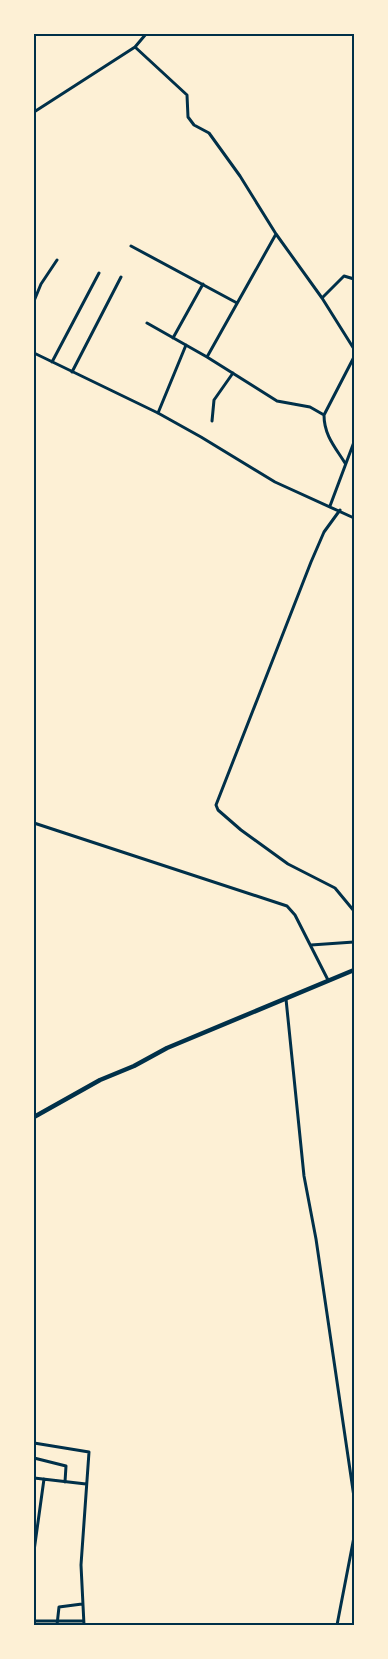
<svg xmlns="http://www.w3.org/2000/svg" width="388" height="1659" viewBox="0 0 388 1659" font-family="Figtree,sans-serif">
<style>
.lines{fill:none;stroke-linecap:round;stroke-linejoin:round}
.minor{stroke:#003049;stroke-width:3}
.secondary{stroke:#003049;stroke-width:4.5}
.neatline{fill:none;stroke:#003049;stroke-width:2}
</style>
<rect width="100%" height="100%" fill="#fdf0d5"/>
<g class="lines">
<path class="minor" d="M 135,47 L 187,95 L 188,117 L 194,125 L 209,133 L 240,176 L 276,234 L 322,298 L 354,349
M 34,112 L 135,47 L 146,34
M 131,246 L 237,303
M 322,298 L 344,276 L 354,279
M 34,301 L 41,284 L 57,260
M 147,323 L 207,357 L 277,401 L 310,407 L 324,415
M 173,338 L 203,284
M 34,353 L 158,413 L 201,437 L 275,482 L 354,518
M 207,357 L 276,234
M 52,362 L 99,273
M 72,372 L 121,277
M 158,413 L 186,345
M 212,421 L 214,400 L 233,373
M 345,463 C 335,447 324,435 324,415 L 354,357
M 330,506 L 354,442
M 340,510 L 324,532 L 311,562 L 216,805 L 218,810 L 241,830 L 288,864 L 335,888 L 354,911
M 34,823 L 287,906 L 295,915 L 328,980
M 311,945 L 354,942
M 286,999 L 304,1176 L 316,1239 L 354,1497
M 34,1443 L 89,1452 L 81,1565 L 84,1625
M 34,1458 L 66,1466 L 65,1482
M 34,1478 L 86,1484
M 34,1551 L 44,1479
M 34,1621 L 83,1621
M 57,1625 L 59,1607 L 82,1604
M 337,1625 L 354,1537"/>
<path class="secondary" d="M 34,1117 L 100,1080 L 134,1066 L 167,1048 L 354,970"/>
</g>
<rect width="388" height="1659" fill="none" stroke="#fdf0d5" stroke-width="70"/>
<rect x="35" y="35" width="318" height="1589" class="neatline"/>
</svg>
